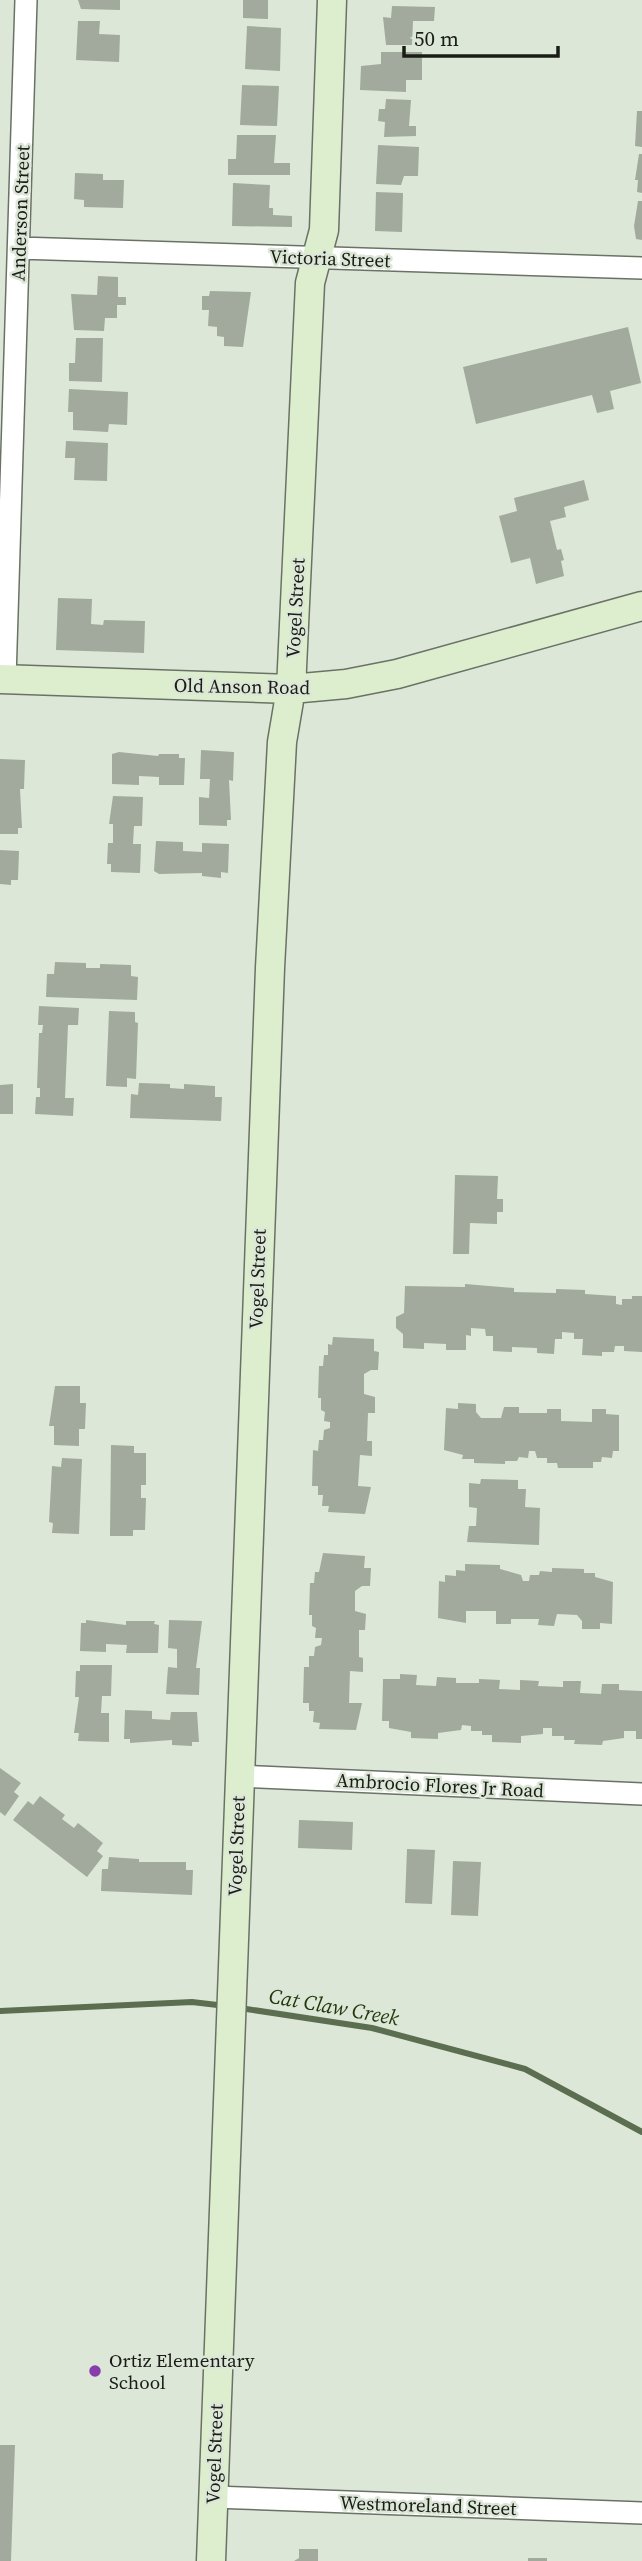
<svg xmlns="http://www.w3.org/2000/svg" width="642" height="2561" viewBox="0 0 642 2561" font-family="'Source Serif 4',serif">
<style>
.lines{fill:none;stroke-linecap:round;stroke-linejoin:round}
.stream{stroke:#5c6e50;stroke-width:6}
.building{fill:#a1aa9c}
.street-casing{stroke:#6a7265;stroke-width:24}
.secondary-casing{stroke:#6a7265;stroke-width:31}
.street{stroke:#fff;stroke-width:21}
.secondary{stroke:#dceece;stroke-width:28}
.poi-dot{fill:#893cac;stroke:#dde7d8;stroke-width:2.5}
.labels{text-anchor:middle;stroke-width:5;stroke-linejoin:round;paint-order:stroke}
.street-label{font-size:19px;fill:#191c17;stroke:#dde7d8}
.poi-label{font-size:19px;fill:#191c17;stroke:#dde7d8;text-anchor:start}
.water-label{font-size:21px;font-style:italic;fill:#1f370a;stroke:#dde7d8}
</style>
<rect width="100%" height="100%" fill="#dde7d8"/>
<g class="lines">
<path class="stream" d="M 240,2008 L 372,2028 L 525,2069 L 642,2132
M 0,2011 L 192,2002 L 226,2006"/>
</g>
<path class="building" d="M 78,0 L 120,0 L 120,10 L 81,9 Z
M 243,0 L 268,0 L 268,19 L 243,18 Z
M 392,6 L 435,7 L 434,21 L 413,21 L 412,45 L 386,45 L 383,17 L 391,18 Z
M 78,21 L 100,21 L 99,34 L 120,35 L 119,62 L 76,60 Z
M 247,26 L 281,28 L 280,71 L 245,69 Z
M 381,52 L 422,52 L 422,80 L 406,80 L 406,92 L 360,90 L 361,66 L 381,64 Z
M 242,85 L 279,86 L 277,126 L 240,125 Z
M 386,99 L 411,100 L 409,126 L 416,126 L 416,136 L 384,137 L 385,122 L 378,121 L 379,109 L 385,109 Z
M 637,111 L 642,111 L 642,147 L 635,146 Z
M 237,135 L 276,135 L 274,163 L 290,163 L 290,175 L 228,175 L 228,159 L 236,159 Z
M 378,145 L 419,147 L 418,176 L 404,176 L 401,185 L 376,184 Z
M 639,154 L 642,154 L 642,193 L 637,192 L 638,180 L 635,180 Z
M 75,173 L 103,174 L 103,180 L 124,180 L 123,208 L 84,207 L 84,200 L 74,199 Z
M 233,183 L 270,185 L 269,208 L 273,208 L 273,215 L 292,216 L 292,227 L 232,226 Z
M 376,192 L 403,193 L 402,232 L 375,231 Z
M 638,201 L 642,201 L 642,240 L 636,239 L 634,226 Z
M 98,276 L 118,277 L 118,297 L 126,297 L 126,305 L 117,305 L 117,318 L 105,318 L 104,331 L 74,330 L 71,294 L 97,295 Z
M 210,291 L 251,292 L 243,347 L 224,346 L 224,337 L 217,336 L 217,327 L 208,326 L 209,310 L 202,310 L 202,296 L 209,296 Z
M 628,327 L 641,383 L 610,391 L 614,409 L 597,413 L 592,395 L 476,424 L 463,367 Z
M 76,338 L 103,338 L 102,382 L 69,381 L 69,363 L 75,363 Z
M 69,389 L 128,392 L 127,425 L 109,424 L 108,432 L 73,430 L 73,412 L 68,412 Z
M 66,441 L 108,443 L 107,481 L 74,480 L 75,458 L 65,458 Z
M 584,480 L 589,500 L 564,507 L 566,517 L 550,521 L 557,550 L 561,549 L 564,560 L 561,561 L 564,576 L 536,584 L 530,558 L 511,563 L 499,516 L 517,511 L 514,498 Z
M 58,598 L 92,599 L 91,624 L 103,625 L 104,620 L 145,621 L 144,653 L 56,650 Z
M 201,750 L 234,752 L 233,781 L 229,780 L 231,820 L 227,820 L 227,826 L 199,825 L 199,797 L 209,798 L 210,779 L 200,779 Z
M 119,752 L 158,756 L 159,754 L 179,754 L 179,758 L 185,758 L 184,785 L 159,785 L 159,777 L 139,776 L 139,785 L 112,784 L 112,754 Z
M 0,759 L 25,760 L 24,789 L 20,789 L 22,828 L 18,828 L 18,834 L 0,834 Z
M 113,796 L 143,797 L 142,826 L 134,826 L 133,844 L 141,844 L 140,873 L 111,872 L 111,864 L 107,864 L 108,843 L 113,843 L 113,824 L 109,824 Z
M 156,841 L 183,842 L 183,851 L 202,852 L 202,843 L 229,844 L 228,873 L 221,872 L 221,878 L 202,876 L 202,873 L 159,874 L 154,871 Z
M 0,850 L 19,851 L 18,880 L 11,880 L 11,885 L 0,884 Z
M 55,962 L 86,963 L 86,968 L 100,968 L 100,964 L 131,965 L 131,976 L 138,977 L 137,1000 L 46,997 L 47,974 L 54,974 Z
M 39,1006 L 79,1008 L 78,1025 L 68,1025 L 65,1098 L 74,1098 L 73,1116 L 35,1114 L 36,1097 L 40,1097 L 40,1088 L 37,1088 L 39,1033 L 42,1033 L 43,1025 L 38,1025 Z
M 109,1011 L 135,1012 L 135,1022 L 138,1023 L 136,1079 L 127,1078 L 127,1087 L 106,1086 Z
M 139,1083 L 170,1084 L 170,1088 L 184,1089 L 184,1084 L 215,1086 L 215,1097 L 222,1097 L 221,1121 L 130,1118 L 131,1094 L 138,1095 Z
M 13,1084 L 13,1114 L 0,1114 L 0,1085 Z
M 455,1175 L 498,1176 L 497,1199 L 503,1199 L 503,1212 L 497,1212 L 497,1224 L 470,1223 L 469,1254 L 453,1254 Z
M 465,1284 L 514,1288 L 514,1292 L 556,1293 L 556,1289 L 585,1290 L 585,1294 L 616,1296 L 616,1304 L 622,1305 L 622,1299 L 632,1299 L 632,1296 L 642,1296 L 642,1352 L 624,1351 L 624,1346 L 615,1346 L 614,1352 L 602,1352 L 602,1356 L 582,1355 L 583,1339 L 574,1339 L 574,1333 L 562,1332 L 562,1339 L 555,1339 L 554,1354 L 537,1353 L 537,1348 L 512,1347 L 512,1352 L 493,1351 L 493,1336 L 486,1336 L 485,1329 L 471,1328 L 471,1336 L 466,1335 L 466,1350 L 446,1350 L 446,1344 L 424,1343 L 424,1349 L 403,1348 L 403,1334 L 396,1328 L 396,1317 L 404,1313 L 405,1286 L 465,1287 Z
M 333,1337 L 374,1339 L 374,1351 L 379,1352 L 378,1370 L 371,1370 L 364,1374 L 364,1394 L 375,1397 L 375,1413 L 368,1413 L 367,1441 L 372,1441 L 372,1456 L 360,1455 L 358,1486 L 371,1487 L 365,1514 L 328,1512 L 329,1506 L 322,1506 L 323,1495 L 318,1495 L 318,1486 L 312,1486 L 313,1450 L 318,1451 L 319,1440 L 323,1440 L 324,1430 L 330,1428 L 330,1422 L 324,1421 L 325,1412 L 321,1410 L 321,1398 L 318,1398 L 319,1366 L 323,1366 L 324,1355 L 328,1355 L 328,1344 L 332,1345 Z
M 55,1386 L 80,1386 L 80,1403 L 86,1403 L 85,1429 L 79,1429 L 79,1446 L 54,1445 L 54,1426 L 49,1426 Z
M 458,1403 L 476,1404 L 476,1412 L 481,1418 L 501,1418 L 504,1407 L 519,1407 L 519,1413 L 547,1413 L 547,1409 L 561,1409 L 561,1421 L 592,1422 L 592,1409 L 606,1409 L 606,1414 L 619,1415 L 619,1451 L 613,1451 L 612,1458 L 602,1457 L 601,1462 L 593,1462 L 593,1468 L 558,1468 L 557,1463 L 547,1463 L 547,1458 L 537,1458 L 535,1451 L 529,1451 L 528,1458 L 519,1457 L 517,1461 L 505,1461 L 505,1464 L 474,1463 L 474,1459 L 462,1459 L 463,1455 L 444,1450 L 446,1408 L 458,1409 Z
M 111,1445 L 134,1446 L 134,1453 L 146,1453 L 146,1485 L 141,1485 L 141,1498 L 146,1498 L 145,1530 L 133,1530 L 133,1536 L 110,1536 Z
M 62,1458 L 82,1459 L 79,1534 L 52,1533 L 53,1523 L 49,1522 L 52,1466 L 61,1467 Z
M 481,1479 L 518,1480 L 518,1489 L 526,1489 L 525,1507 L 540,1508 L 539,1545 L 467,1542 L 469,1526 L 476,1526 L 477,1508 L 469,1507 L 469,1483 L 480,1484 Z
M 323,1553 L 365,1556 L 364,1568 L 371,1568 L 370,1586 L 362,1586 L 355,1591 L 355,1611 L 366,1614 L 365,1630 L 359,1630 L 359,1657 L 363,1658 L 363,1672 L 350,1671 L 349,1703 L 362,1703 L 356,1730 L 319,1729 L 320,1723 L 313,1722 L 314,1711 L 309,1711 L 309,1703 L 303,1703 L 304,1667 L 309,1667 L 309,1656 L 314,1656 L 315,1647 L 321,1645 L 322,1638 L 315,1638 L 316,1628 L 312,1626 L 312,1615 L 309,1615 L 310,1583 L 314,1583 L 315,1572 L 319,1572 Z
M 465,1564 L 500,1565 L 500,1569 L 521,1575 L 523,1581 L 529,1581 L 530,1575 L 539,1575 L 540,1571 L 552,1572 L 552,1568 L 584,1569 L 584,1573 L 595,1573 L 595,1577 L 613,1582 L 612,1624 L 600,1623 L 600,1629 L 582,1629 L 582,1621 L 577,1615 L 557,1614 L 554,1626 L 538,1625 L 539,1619 L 511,1619 L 511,1624 L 496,1624 L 496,1611 L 466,1611 L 466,1623 L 438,1618 L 439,1581 L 445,1582 L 445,1575 L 456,1576 L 456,1570 L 465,1571 Z
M 86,1620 L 126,1625 L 126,1621 L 155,1621 L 154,1624 L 159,1625 L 158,1653 L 126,1653 L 127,1645 L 106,1644 L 106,1652 L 80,1651 L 81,1623 L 86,1623 Z
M 169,1620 L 202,1621 L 196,1668 L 200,1668 L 199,1695 L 166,1694 L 168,1667 L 177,1668 L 177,1649 L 168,1648 Z
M 80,1665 L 112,1665 L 111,1696 L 102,1696 L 101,1713 L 109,1713 L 109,1742 L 78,1741 L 79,1733 L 74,1733 L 79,1697 L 75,1697 L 76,1671 L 80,1671 Z
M 400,1674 L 417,1675 L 416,1685 L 436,1686 L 437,1677 L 456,1678 L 456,1683 L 479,1683 L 479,1679 L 500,1680 L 499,1689 L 520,1690 L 520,1680 L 539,1681 L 538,1686 L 563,1687 L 563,1681 L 581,1681 L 580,1693 L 601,1694 L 602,1684 L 619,1684 L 619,1690 L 642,1691 L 642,1739 L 636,1739 L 636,1731 L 624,1731 L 624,1738 L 603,1741 L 602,1745 L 574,1744 L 575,1740 L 564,1740 L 564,1736 L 552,1736 L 552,1728 L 543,1728 L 543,1734 L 521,1736 L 521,1743 L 492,1742 L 492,1735 L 482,1735 L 482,1731 L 471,1731 L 471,1726 L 462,1725 L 461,1730 L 438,1733 L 438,1739 L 411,1738 L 411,1732 L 389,1728 L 389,1721 L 382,1721 L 383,1679 L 400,1679 Z
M 125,1710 L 152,1711 L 152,1719 L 170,1720 L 171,1712 L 197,1712 L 199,1742 L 192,1742 L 192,1746 L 172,1745 L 172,1740 L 130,1743 L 130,1739 L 124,1739 Z
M 0,1768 L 21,1783 L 14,1792 L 19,1796 L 5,1816 L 0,1812 Z
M 40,1796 L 65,1815 L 62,1819 L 74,1828 L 78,1823 L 103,1843 L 97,1851 L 103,1856 L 87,1877 L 13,1820 L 28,1801 L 33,1805 Z
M 299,1820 L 353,1822 L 352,1850 L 298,1848 Z
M 407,1849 L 435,1850 L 432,1904 L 405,1903 Z
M 109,1857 L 139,1859 L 139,1862 L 186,1862 L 186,1870 L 193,1870 L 192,1895 L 101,1891 L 102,1869 L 108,1869 Z
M 453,1861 L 481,1862 L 478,1916 L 451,1915 Z
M 0,2445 L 15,2445 L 11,2561 L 0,2561 Z
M 299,2549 L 318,2549 L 318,2561 L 294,2561 L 299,2558 Z
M 528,2558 L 547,2558 L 547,2561 L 528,2561 Z"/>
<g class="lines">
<defs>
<path id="street" d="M 19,248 L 642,268
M 5,679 L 26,0
M 239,1776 L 642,1794
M 213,2497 L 642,2513"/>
<path id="secondary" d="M 0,679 L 291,689 L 346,684 L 397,674 L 642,606
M 211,2561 L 270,968 L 282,742 L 291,689 L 310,283 L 324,230 L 332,0"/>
</defs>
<use href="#street" class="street-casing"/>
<use href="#secondary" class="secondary-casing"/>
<use href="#street" class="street"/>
<use href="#secondary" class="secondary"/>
</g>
<circle class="poi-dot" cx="95" cy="2371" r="7"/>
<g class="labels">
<g class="street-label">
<text transform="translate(20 213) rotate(-88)" y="7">Anderson Street</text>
<text transform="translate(330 258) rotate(2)" y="7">Victoria Street</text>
<text transform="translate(295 608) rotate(-87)" y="7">Vogel Street</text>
<text transform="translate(242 686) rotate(1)" y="7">Old Anson Road</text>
<text transform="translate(257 1279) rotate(-88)" y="7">Vogel Street</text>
<text transform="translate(440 1785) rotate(3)" y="7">Ambrocio Flores Jr Road</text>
<text transform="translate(236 1846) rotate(-88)" y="7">Vogel Street</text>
<text transform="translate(214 2454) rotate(-88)" y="7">Vogel Street</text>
<text transform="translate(428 2505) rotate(2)" y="7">Westmoreland Street</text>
</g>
<g class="poi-label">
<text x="109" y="2367">Ortiz Elementary<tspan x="109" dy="22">School</tspan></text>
</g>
<g class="water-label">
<text transform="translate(334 2007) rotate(10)" y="7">Cat Claw Creek</text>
</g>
</g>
<path d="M404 46v10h154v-10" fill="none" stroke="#191c17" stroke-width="3.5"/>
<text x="414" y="46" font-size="21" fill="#191c17" stroke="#dde7d8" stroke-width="5" paint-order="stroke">50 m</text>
</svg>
